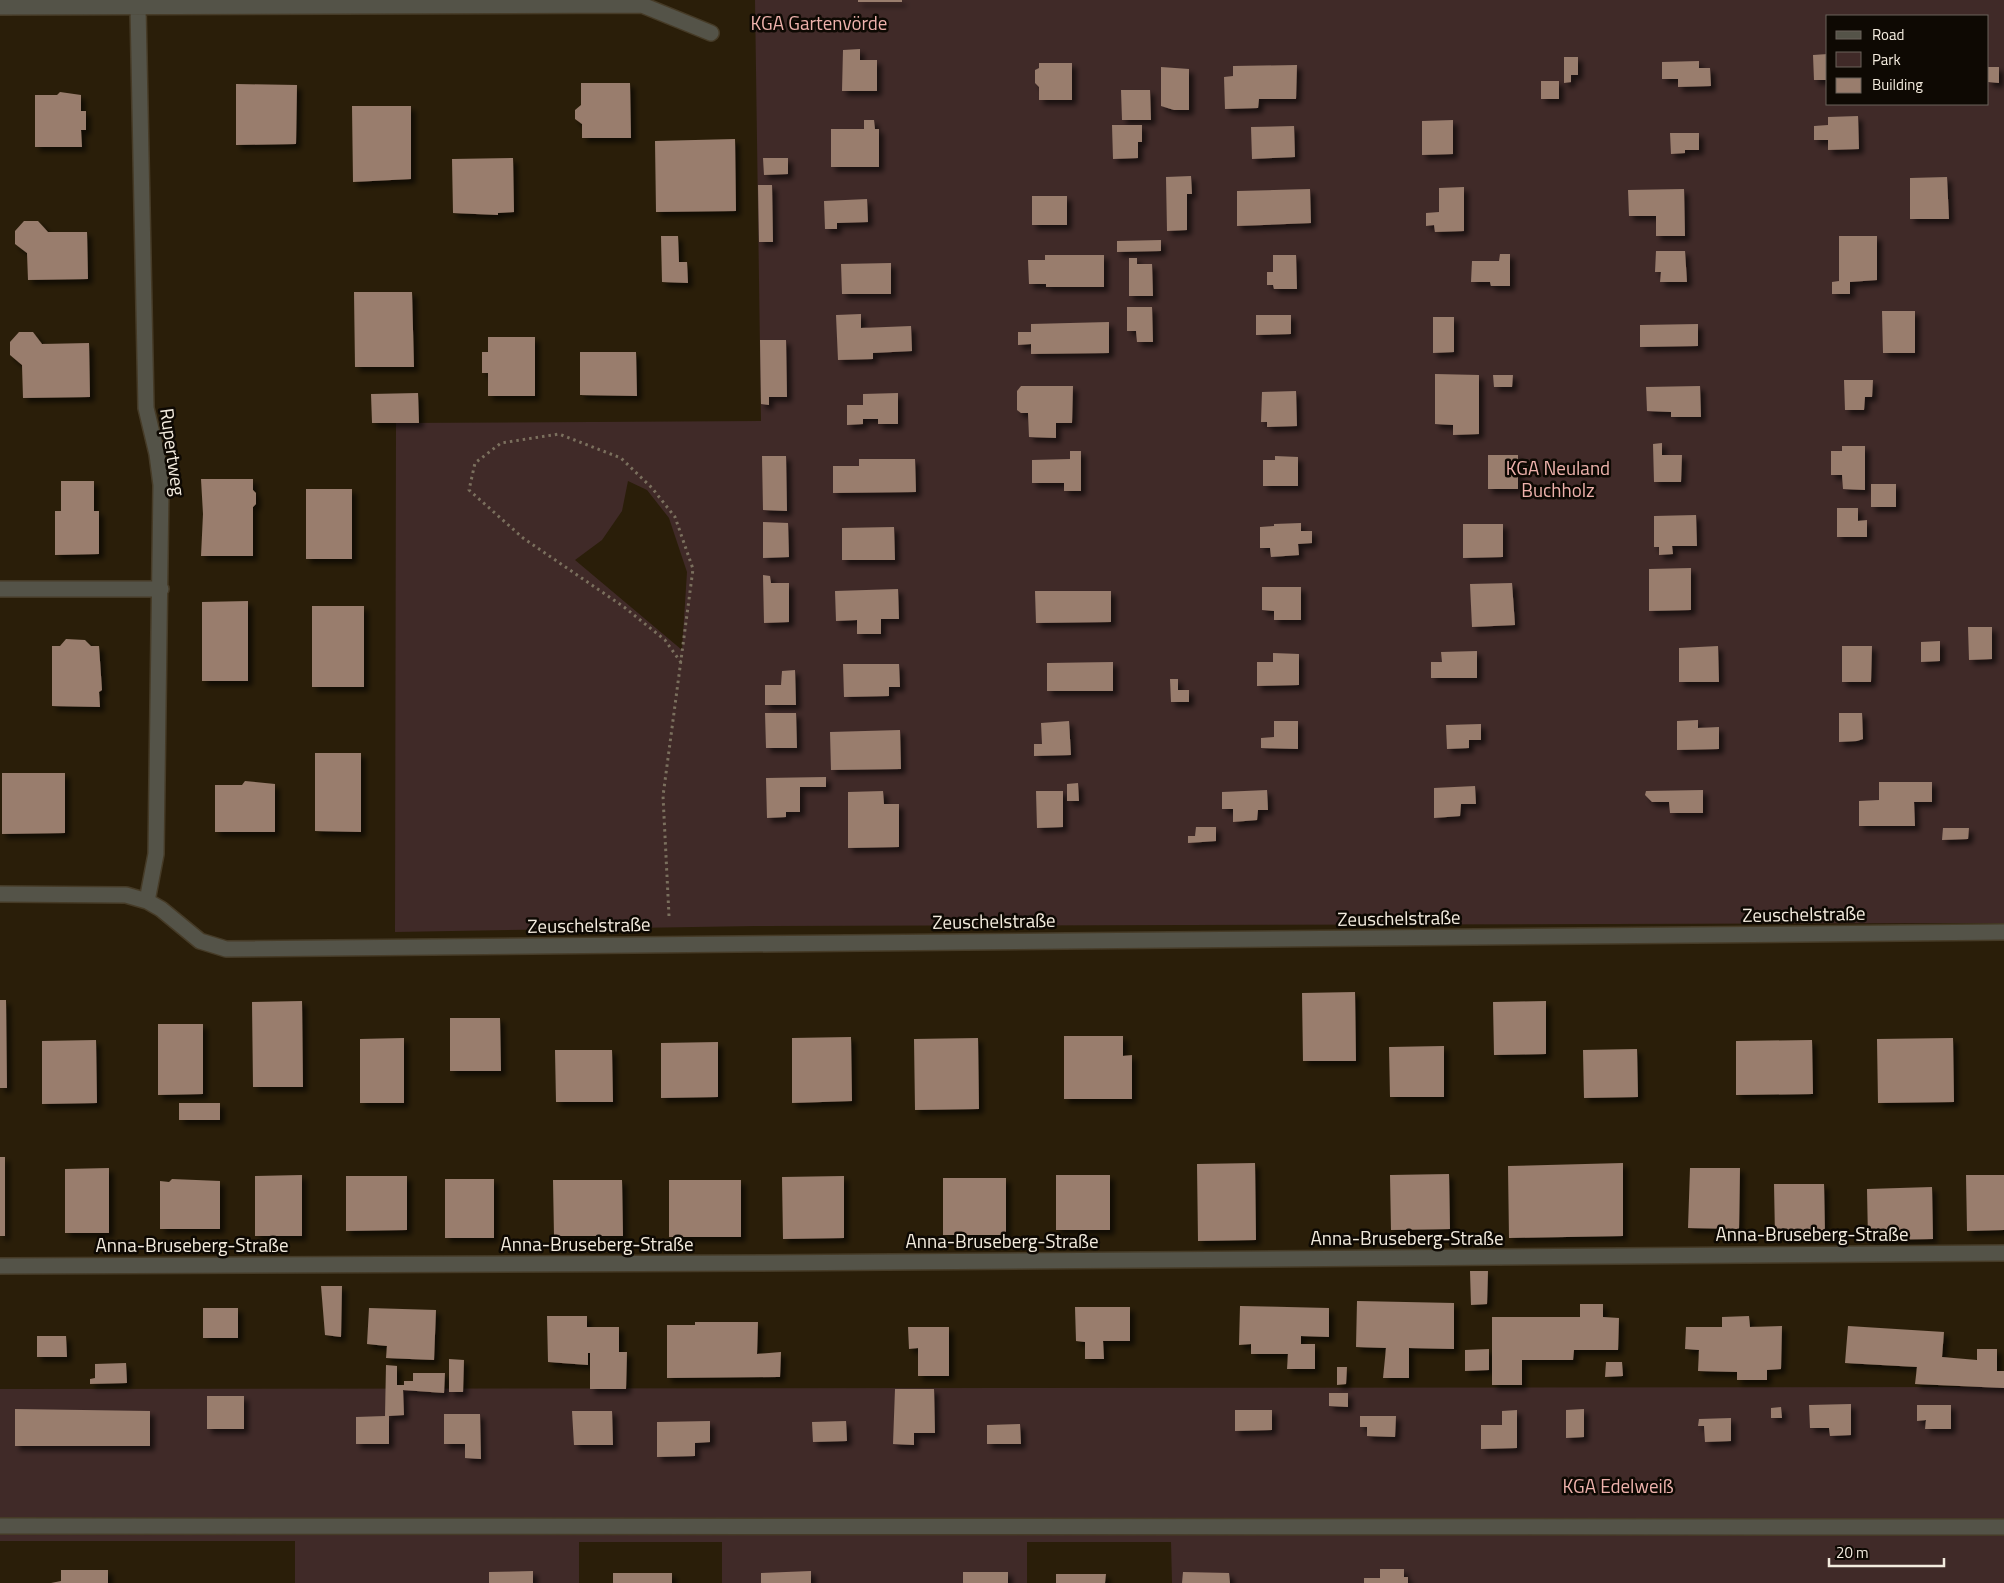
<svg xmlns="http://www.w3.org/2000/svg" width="2004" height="1583" viewBox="0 0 2004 1583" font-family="'Titillium Web',sans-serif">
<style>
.green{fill:#402a28;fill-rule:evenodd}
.building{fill:#997d6d;filter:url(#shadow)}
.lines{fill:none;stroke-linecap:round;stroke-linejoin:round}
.service-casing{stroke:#463b27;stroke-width:18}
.minor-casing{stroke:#463b27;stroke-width:18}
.path{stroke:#7b705e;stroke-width:3;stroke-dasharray:2.5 4;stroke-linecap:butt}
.service{stroke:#545348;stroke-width:15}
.minor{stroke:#545348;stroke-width:15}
.labels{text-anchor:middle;stroke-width:5;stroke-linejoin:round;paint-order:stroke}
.park-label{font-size:19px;fill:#eeb2ac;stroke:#0e0903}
.street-label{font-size:19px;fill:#f3ebde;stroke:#0e0903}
</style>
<defs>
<filter id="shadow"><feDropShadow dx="4.5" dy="4.5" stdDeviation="2.5" flood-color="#0009"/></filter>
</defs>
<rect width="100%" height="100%" fill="#2a1e09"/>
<path class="green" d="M 755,0 L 2004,0 L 2004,923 L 756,926 L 395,932 L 396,423 L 761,421 ZM 1828,16 L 1988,16 L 1988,104 L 1828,104 ZM 628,481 L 647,490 L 669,518 L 687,572 L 682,650 L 575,560 L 602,540 L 622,511 Z
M 2004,1387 L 2004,1583 L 1172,1583 L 1171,1542 L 1027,1542 L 1027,1583 L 722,1583 L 722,1542 L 579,1542 L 579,1583 L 295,1583 L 295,1541 L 0,1541 L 0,1389 Z"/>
<path class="building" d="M 858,0 L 902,0 L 902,2 L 858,2 Z
M 860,49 L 860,60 L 877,60 L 877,91 L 842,91 L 843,50 Z
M 1828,54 L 1828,80 L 1814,80 L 1813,55 Z
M 1564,57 L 1578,57 L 1578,75 L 1571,75 L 1571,82 L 1564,83 Z
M 1699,61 L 1699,68 L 1710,68 L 1711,86 L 1678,87 L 1678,79 L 1662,79 L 1662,62 Z
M 1039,63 L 1072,63 L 1072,100 L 1039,100 L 1039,87 L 1035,83 L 1035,70 L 1039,68 Z
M 1297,65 L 1296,99 L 1259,99 L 1258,108 L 1225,109 L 1224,77 L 1233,76 L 1233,66 Z
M 1161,67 L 1189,69 L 1189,110 L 1174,110 L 1161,106 Z
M 1988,67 L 1999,67 L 1999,83 L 1988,82 Z
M 1541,81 L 1559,81 L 1559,99 L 1541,99 Z
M 581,83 L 630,83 L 631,138 L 582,138 L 582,124 L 575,119 L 575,110 L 581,105 Z
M 236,84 L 297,85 L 296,144 L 236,145 Z
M 1121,90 L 1150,90 L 1151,120 L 1122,120 Z
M 60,92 L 81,95 L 81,111 L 86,111 L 86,130 L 81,130 L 82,147 L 35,147 L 35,95 L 57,95 Z
M 352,106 L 411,106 L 411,179 L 353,182 Z
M 1858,116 L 1859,149 L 1828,150 L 1828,140 L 1814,140 L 1814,126 L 1828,125 L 1828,117 Z
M 864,120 L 874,120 L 875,129 L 879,129 L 879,167 L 831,167 L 831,129 L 864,129 Z
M 1453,120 L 1453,154 L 1422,155 L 1422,121 Z
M 1112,125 L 1142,125 L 1142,142 L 1138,142 L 1138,158 L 1113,159 Z
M 1294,126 L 1295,157 L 1252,159 L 1251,127 Z
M 1670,133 L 1699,133 L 1699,150 L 1685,150 L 1685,153 L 1671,154 Z
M 735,139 L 736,211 L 656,212 L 655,141 Z
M 513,158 L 514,212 L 498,213 L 498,215 L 453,213 L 452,159 Z
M 763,158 L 788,158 L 788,174 L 764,175 Z
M 1191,176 L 1192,194 L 1187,194 L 1187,230 L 1167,231 L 1166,177 Z
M 1947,177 L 1949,219 L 1910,219 L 1910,178 Z
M 758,185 L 772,185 L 773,242 L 759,242 Z
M 1464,187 L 1464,231 L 1435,232 L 1434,225 L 1426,226 L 1426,213 L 1439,212 L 1439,188 Z
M 1310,189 L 1311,223 L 1237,226 L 1237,191 Z
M 1684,189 L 1685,236 L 1656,236 L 1656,216 L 1629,216 L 1628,190 Z
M 1032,196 L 1067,196 L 1067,225 L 1032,225 Z
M 867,199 L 868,222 L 837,223 L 837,229 L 825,229 L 824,201 Z
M 24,221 L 38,221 L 48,232 L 87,232 L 88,279 L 28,280 L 27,253 L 15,244 L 15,231 Z
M 661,236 L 678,236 L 679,262 L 687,262 L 688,283 L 662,282 Z
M 1839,236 L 1877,236 L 1877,280 L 1850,282 L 1850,294 L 1832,294 L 1832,282 L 1839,281 Z
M 1161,240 L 1161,251 L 1117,252 L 1117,241 Z
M 1656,251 L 1685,251 L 1687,282 L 1660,282 L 1661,272 L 1655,272 Z
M 1500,254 L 1510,254 L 1510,286 L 1491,286 L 1490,282 L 1471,282 L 1472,261 L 1499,261 Z
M 1045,255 L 1104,255 L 1104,287 L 1046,287 L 1046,284 L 1029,284 L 1028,260 L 1045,260 Z
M 1273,255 L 1296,255 L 1297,289 L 1274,289 L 1273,285 L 1267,285 L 1267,272 L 1273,272 Z
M 1129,258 L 1137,258 L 1137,264 L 1152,264 L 1153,296 L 1129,296 Z
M 891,263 L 891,294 L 842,294 L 841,264 Z
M 354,292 L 412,292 L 414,367 L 355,367 Z
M 1127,307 L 1152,307 L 1153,342 L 1137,342 L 1136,331 L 1127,331 Z
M 1882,311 L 1915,311 L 1915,353 L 1883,353 Z
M 861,314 L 861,328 L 911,326 L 912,351 L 873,353 L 873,359 L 838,360 L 836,315 Z
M 1256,315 L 1291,315 L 1291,334 L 1256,335 Z
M 1433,317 L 1454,317 L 1454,352 L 1433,353 Z
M 1109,322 L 1109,353 L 1031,354 L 1031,344 L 1018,345 L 1018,332 L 1031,332 L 1031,324 Z
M 1698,324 L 1698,346 L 1640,347 L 1640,325 Z
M 19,332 L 33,332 L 42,344 L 89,343 L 90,397 L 23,398 L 22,365 L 10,355 L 10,342 Z
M 488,337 L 535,337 L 535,396 L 488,396 L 488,373 L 482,373 L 482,352 L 488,352 Z
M 760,340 L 786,340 L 787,397 L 769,397 L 769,405 L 761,404 Z
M 580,352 L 636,352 L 637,396 L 580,395 Z
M 1435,374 L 1479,375 L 1479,434 L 1453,435 L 1453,425 L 1435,424 Z
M 1493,375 L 1513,375 L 1512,387 L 1494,387 Z
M 1844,380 L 1873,380 L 1872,397 L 1865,397 L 1864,410 L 1845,410 Z
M 1021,386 L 1073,386 L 1072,423 L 1056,423 L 1056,438 L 1029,437 L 1028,413 L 1021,413 L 1017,410 L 1017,391 Z
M 1700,386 L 1701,417 L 1671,417 L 1671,412 L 1647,411 L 1646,387 Z
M 1296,391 L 1297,426 L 1267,427 L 1267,422 L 1261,422 L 1262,392 Z
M 418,393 L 419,423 L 372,423 L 371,394 Z
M 898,393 L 898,424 L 878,424 L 878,419 L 863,419 L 863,424 L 847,425 L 847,405 L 863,405 L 863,394 Z
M 1662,443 L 1662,455 L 1682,455 L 1681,482 L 1654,482 L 1653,444 Z
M 1842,446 L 1865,446 L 1865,490 L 1843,489 L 1842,475 L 1831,475 L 1831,451 L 1842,451 Z
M 1070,451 L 1081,451 L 1081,491 L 1064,491 L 1064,483 L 1032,483 L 1032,460 L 1070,459 Z
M 1488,455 L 1518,455 L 1518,489 L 1488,489 Z
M 762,456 L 786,456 L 787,511 L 763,510 Z
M 1275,456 L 1298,457 L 1298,486 L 1263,486 L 1263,460 L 1275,460 Z
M 859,459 L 915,459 L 916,492 L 833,493 L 833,466 L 859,466 Z
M 201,479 L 253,479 L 253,490 L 256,493 L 256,504 L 253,507 L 253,556 L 201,556 L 203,514 Z
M 61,481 L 94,481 L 94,511 L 99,511 L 99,554 L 55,555 L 55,511 L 61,511 Z
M 1871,484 L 1896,484 L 1896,507 L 1871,507 Z
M 306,489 L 352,489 L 352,559 L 306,559 Z
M 1837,508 L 1858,508 L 1858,521 L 1867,520 L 1867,537 L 1837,537 Z
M 1696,515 L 1697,546 L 1672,546 L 1673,554 L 1659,555 L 1659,547 L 1654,547 L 1654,516 Z
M 763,522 L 788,523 L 789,557 L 763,558 Z
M 1301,523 L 1301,531 L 1312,531 L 1312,543 L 1298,544 L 1299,555 L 1271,557 L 1270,548 L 1260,548 L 1260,527 L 1274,526 L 1274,524 Z
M 1463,524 L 1503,524 L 1503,557 L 1463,558 Z
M 894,527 L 895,560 L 842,560 L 842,528 Z
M 1691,568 L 1691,610 L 1649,611 L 1649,569 Z
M 763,575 L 770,576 L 771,583 L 789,583 L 789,622 L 764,623 Z
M 1512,583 L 1515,625 L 1472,627 L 1470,584 Z
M 1262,587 L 1301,587 L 1301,620 L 1274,620 L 1274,611 L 1262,610 Z
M 898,589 L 899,619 L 881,619 L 881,634 L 857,634 L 857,620 L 836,621 L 835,591 Z
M 1035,591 L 1111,591 L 1111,622 L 1036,623 Z
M 248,601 L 248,681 L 202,681 L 202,602 Z
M 312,606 L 364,606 L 364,687 L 312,687 Z
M 1968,627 L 1992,627 L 1992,659 L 1969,660 Z
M 66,639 L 85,640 L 91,646 L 99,646 L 102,690 L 99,692 L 100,707 L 52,706 L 52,646 L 60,646 Z
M 1940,641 L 1940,661 L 1921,662 L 1921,642 Z
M 1718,646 L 1719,682 L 1679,682 L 1679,648 Z
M 1842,646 L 1872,646 L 1871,682 L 1842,682 Z
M 1477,651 L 1477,678 L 1431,678 L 1431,662 L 1442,662 L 1441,652 Z
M 1273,653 L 1299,654 L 1299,685 L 1257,686 L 1257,662 L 1273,662 Z
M 1113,662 L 1113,691 L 1047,691 L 1047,663 Z
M 843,664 L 899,664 L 900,687 L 889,687 L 889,696 L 844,697 Z
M 795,670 L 796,705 L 765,705 L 765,685 L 781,685 L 782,671 Z
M 1170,679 L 1178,679 L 1178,690 L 1189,690 L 1189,702 L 1171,702 Z
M 765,713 L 796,713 L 797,748 L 766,748 Z
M 1839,713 L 1862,713 L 1863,739 L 1857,741 L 1839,742 Z
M 1698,720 L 1698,728 L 1719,727 L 1719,749 L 1677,750 L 1677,721 Z
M 1069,721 L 1071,755 L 1034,756 L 1034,744 L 1042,744 L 1041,723 Z
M 1274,721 L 1298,721 L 1298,749 L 1261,748 L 1261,738 L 1274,737 Z
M 1481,724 L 1481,740 L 1469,740 L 1469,748 L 1447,749 L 1446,725 Z
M 900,730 L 901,769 L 831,770 L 830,732 Z
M 315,753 L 361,753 L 361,832 L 315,831 Z
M 2,773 L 65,773 L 65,833 L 2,834 Z
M 826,777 L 826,787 L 800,787 L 800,812 L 786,812 L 786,817 L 767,818 L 766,778 Z
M 245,781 L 275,784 L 275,832 L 215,832 L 215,785 L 242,785 Z
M 1879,782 L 1932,782 L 1932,802 L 1914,802 L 1915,826 L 1859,826 L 1859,801 L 1879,800 Z
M 1078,783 L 1079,801 L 1067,801 L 1067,784 Z
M 1475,786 L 1476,804 L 1461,804 L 1460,816 L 1434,818 L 1434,788 Z
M 1267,790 L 1268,810 L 1258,810 L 1257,820 L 1233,822 L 1233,809 L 1222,809 L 1222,792 Z
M 1703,790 L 1703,813 L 1670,813 L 1669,802 L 1652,802 L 1645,795 L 1646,791 Z
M 883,791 L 884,804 L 899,804 L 899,847 L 848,848 L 848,792 Z
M 1036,791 L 1063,791 L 1063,827 L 1037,828 Z
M 1196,827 L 1216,827 L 1216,841 L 1188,843 L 1188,836 L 1195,836 Z
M 1943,828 L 1969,828 L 1968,839 L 1942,840 Z
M 1355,992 L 1356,1061 L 1303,1061 L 1302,993 Z
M 0,1000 L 6,1000 L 7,1088 L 0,1088 Z
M 302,1001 L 303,1087 L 253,1087 L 252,1002 Z
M 1546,1001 L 1546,1054 L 1494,1055 L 1493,1002 Z
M 450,1018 L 500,1018 L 501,1071 L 450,1071 Z
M 158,1024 L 203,1024 L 203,1094 L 158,1095 Z
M 1064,1036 L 1123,1036 L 1123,1056 L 1132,1055 L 1132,1099 L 1064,1099 Z
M 851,1037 L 852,1101 L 792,1103 L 792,1038 Z
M 404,1038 L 404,1103 L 360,1103 L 360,1039 Z
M 978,1038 L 979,1109 L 915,1110 L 914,1039 Z
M 1953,1038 L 1954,1102 L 1878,1103 L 1877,1039 Z
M 96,1040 L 97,1103 L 42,1104 L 42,1041 Z
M 1812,1040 L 1813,1094 L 1736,1095 L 1736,1041 Z
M 718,1042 L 718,1097 L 661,1098 L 661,1043 Z
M 1444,1046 L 1444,1097 L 1390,1097 L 1389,1047 Z
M 1637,1049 L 1638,1097 L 1584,1098 L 1583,1050 Z
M 555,1050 L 612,1050 L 613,1102 L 556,1102 Z
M 179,1103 L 220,1103 L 220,1120 L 179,1120 Z
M 0,1157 L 5,1157 L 5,1236 L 0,1236 Z
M 1255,1163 L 1256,1240 L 1198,1241 L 1197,1164 Z
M 1623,1163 L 1623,1236 L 1509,1238 L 1508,1166 Z
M 109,1168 L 109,1233 L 65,1233 L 65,1169 Z
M 1690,1168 L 1740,1168 L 1739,1229 L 1688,1228 Z
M 1449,1174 L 1450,1229 L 1391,1230 L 1390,1175 Z
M 302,1175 L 302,1236 L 255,1236 L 255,1176 Z
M 1056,1175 L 1110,1175 L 1110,1230 L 1056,1230 Z
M 1966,1175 L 2004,1175 L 2004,1230 L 1967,1231 Z
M 346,1176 L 407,1176 L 407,1230 L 346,1231 Z
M 844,1176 L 844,1238 L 783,1239 L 782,1177 Z
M 943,1178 L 1006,1178 L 1006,1235 L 943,1235 Z
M 172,1179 L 220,1181 L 220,1229 L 160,1229 L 160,1181 L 169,1182 Z
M 445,1179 L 494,1179 L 494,1238 L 445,1238 Z
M 553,1180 L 622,1180 L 623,1236 L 554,1236 Z
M 669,1180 L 741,1180 L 741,1237 L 669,1237 Z
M 1774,1184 L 1824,1184 L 1825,1234 L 1775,1236 Z
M 1932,1187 L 1933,1239 L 1868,1240 L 1867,1189 Z
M 1470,1271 L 1488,1271 L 1487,1304 L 1471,1305 Z
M 321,1286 L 342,1286 L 341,1337 L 325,1335 Z
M 1357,1301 L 1454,1303 L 1454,1349 L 1409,1348 L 1409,1378 L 1383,1378 L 1386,1348 L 1356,1347 Z
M 1580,1304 L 1603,1304 L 1603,1317 L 1619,1318 L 1618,1350 L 1574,1350 L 1573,1360 L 1522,1360 L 1522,1385 L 1492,1385 L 1492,1317 L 1580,1317 Z
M 1240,1306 L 1329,1308 L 1329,1337 L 1301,1336 L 1301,1344 L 1315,1344 L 1315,1369 L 1287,1369 L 1288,1354 L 1251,1354 L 1251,1344 L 1239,1345 Z
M 1075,1307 L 1130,1307 L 1130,1341 L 1103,1341 L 1104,1359 L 1085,1359 L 1085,1342 L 1076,1341 Z
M 203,1308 L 238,1308 L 238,1338 L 203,1338 Z
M 369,1308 L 436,1310 L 434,1360 L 386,1358 L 387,1346 L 367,1344 Z
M 547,1316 L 587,1316 L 587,1327 L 619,1327 L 619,1352 L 627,1352 L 626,1389 L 590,1389 L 590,1353 L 588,1353 L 588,1365 L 548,1362 Z
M 1749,1316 L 1750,1327 L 1782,1326 L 1781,1369 L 1767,1370 L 1767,1380 L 1737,1380 L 1737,1372 L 1698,1371 L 1699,1350 L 1685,1349 L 1686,1327 L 1722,1327 L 1722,1317 Z
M 695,1322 L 758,1322 L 757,1354 L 781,1352 L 780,1377 L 667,1378 L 667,1325 L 695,1325 Z
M 1848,1326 L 1944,1332 L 1942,1357 L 1977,1360 L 1977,1349 L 1997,1349 L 1997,1371 L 2004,1371 L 2004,1388 L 1915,1384 L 1917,1367 L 1845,1363 Z
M 908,1327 L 949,1327 L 949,1376 L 918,1376 L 918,1348 L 909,1349 Z
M 37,1336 L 66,1336 L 67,1357 L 37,1357 Z
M 1489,1349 L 1489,1370 L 1465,1371 L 1465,1350 Z
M 449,1359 L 464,1360 L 463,1392 L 449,1392 Z
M 1606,1362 L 1622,1362 L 1623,1376 L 1605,1377 Z
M 126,1363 L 127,1383 L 90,1384 L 90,1379 L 95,1378 L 95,1364 Z
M 386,1365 L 397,1366 L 397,1385 L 404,1385 L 404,1381 L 413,1381 L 413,1373 L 445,1373 L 444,1393 L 403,1390 L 404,1415 L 389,1416 L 389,1444 L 356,1444 L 356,1417 L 385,1416 Z
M 1337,1367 L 1347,1367 L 1346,1384 L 1337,1385 Z
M 895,1389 L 934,1389 L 935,1433 L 914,1433 L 914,1445 L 893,1444 Z
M 1329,1393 L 1348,1393 L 1348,1407 L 1329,1406 Z
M 207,1396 L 244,1396 L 244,1429 L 207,1429 Z
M 1851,1404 L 1851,1435 L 1830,1436 L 1829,1428 L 1810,1428 L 1809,1405 Z
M 1917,1405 L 1951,1405 L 1951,1429 L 1925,1429 L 1926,1420 L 1917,1421 Z
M 1781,1407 L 1782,1418 L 1771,1418 L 1771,1408 Z
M 15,1409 L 150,1411 L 150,1446 L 15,1446 Z
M 1584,1409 L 1584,1437 L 1566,1438 L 1566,1410 Z
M 1235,1410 L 1272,1410 L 1272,1430 L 1235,1431 Z
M 1517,1410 L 1517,1448 L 1481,1449 L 1481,1425 L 1502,1425 L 1502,1411 Z
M 572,1411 L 612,1411 L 613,1445 L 574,1445 Z
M 444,1414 L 480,1414 L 481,1459 L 465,1458 L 465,1444 L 444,1444 Z
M 1360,1416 L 1396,1416 L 1395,1437 L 1367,1436 L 1367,1427 L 1360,1427 Z
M 1731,1418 L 1731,1441 L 1705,1442 L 1704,1426 L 1698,1426 L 1699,1419 Z
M 710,1421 L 710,1442 L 695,1443 L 695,1456 L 657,1457 L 657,1422 Z
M 846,1421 L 847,1441 L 813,1442 L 812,1422 Z
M 1020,1424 L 1021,1444 L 987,1444 L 987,1425 Z
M 1380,1569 L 1404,1569 L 1404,1577 L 1408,1577 L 1408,1583 L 1364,1583 L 1364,1578 L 1380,1578 Z
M 61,1570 L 108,1570 L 108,1583 L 51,1583 L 61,1581 Z
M 533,1571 L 533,1583 L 489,1583 L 489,1572 Z
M 811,1571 L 811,1583 L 761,1583 L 761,1573 Z
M 963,1572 L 1008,1572 L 1008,1583 L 963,1583 Z
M 1183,1572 L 1229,1573 L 1230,1583 L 1182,1583 Z
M 613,1573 L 672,1573 L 672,1583 L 613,1583 Z
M 1056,1574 L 1106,1574 L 1105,1583 L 1056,1583 Z"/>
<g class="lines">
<defs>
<path id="service" d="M 0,1266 L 764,1263 L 2004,1253
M 0,1526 L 2004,1527"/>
<path id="minor" d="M 0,7 L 642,5 L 711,33
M 138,7 L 146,408 L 157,454 L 161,485 L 156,854 L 147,901
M 0,589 L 161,589
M 0,894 L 126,895 L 147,901 L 161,909 L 200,941 L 226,949 L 2004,932"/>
</defs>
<use href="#service" class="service-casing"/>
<use href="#minor" class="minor-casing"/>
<path class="path" d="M 669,916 L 663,796 L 693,569 L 675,517 L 652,488 L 621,458 L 559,434 L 501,443 L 475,463 L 469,490 L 523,538 L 624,607 L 665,640 L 682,664"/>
<use href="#service" class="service"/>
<use href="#minor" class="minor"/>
</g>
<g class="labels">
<g class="park-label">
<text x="819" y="30">KGA Gartenvörde</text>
<text x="1558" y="475">KGA Neuland<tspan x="1558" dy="22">Buchholz</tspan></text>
<text x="1618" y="1493">KGA Edelweiß</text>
</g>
<g class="street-label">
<text transform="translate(173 452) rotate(82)" y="7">Rupertweg</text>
<text transform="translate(1804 914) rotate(-1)" y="7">Zeuschelstraße</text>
<text transform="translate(1399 918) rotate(-1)" y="7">Zeuschelstraße</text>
<text transform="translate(994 921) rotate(-1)" y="7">Zeuschelstraße</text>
<text transform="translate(589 925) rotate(-1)" y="7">Zeuschelstraße</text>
<text x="1812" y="1241">Anna-Bruseberg-Straße</text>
<text x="1407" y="1245">Anna-Bruseberg-Straße</text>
<text x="1002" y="1248">Anna-Bruseberg-Straße</text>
<text x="597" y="1251">Anna-Bruseberg-Straße</text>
<text x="192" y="1252">Anna-Bruseberg-Straße</text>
</g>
</g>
<rect x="1826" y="15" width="162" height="90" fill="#0e0903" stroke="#6a635b"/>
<rect x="1836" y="31" width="25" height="8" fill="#545348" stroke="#6a635b"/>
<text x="1872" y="40" font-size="15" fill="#f3ebde">Road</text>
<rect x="1836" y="52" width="25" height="15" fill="#402a28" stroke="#6a635b"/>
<text x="1872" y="65" font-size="15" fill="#f3ebde">Park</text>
<rect x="1836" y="78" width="25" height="15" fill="#997d6d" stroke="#6a635b"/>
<text x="1872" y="90" font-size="15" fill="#f3ebde">Building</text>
<path d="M1829 1558v8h115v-8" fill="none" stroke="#f3ebde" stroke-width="2.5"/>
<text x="1836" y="1558" font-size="15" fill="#f3ebde" stroke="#0e0903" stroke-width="4" paint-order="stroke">20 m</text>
</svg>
